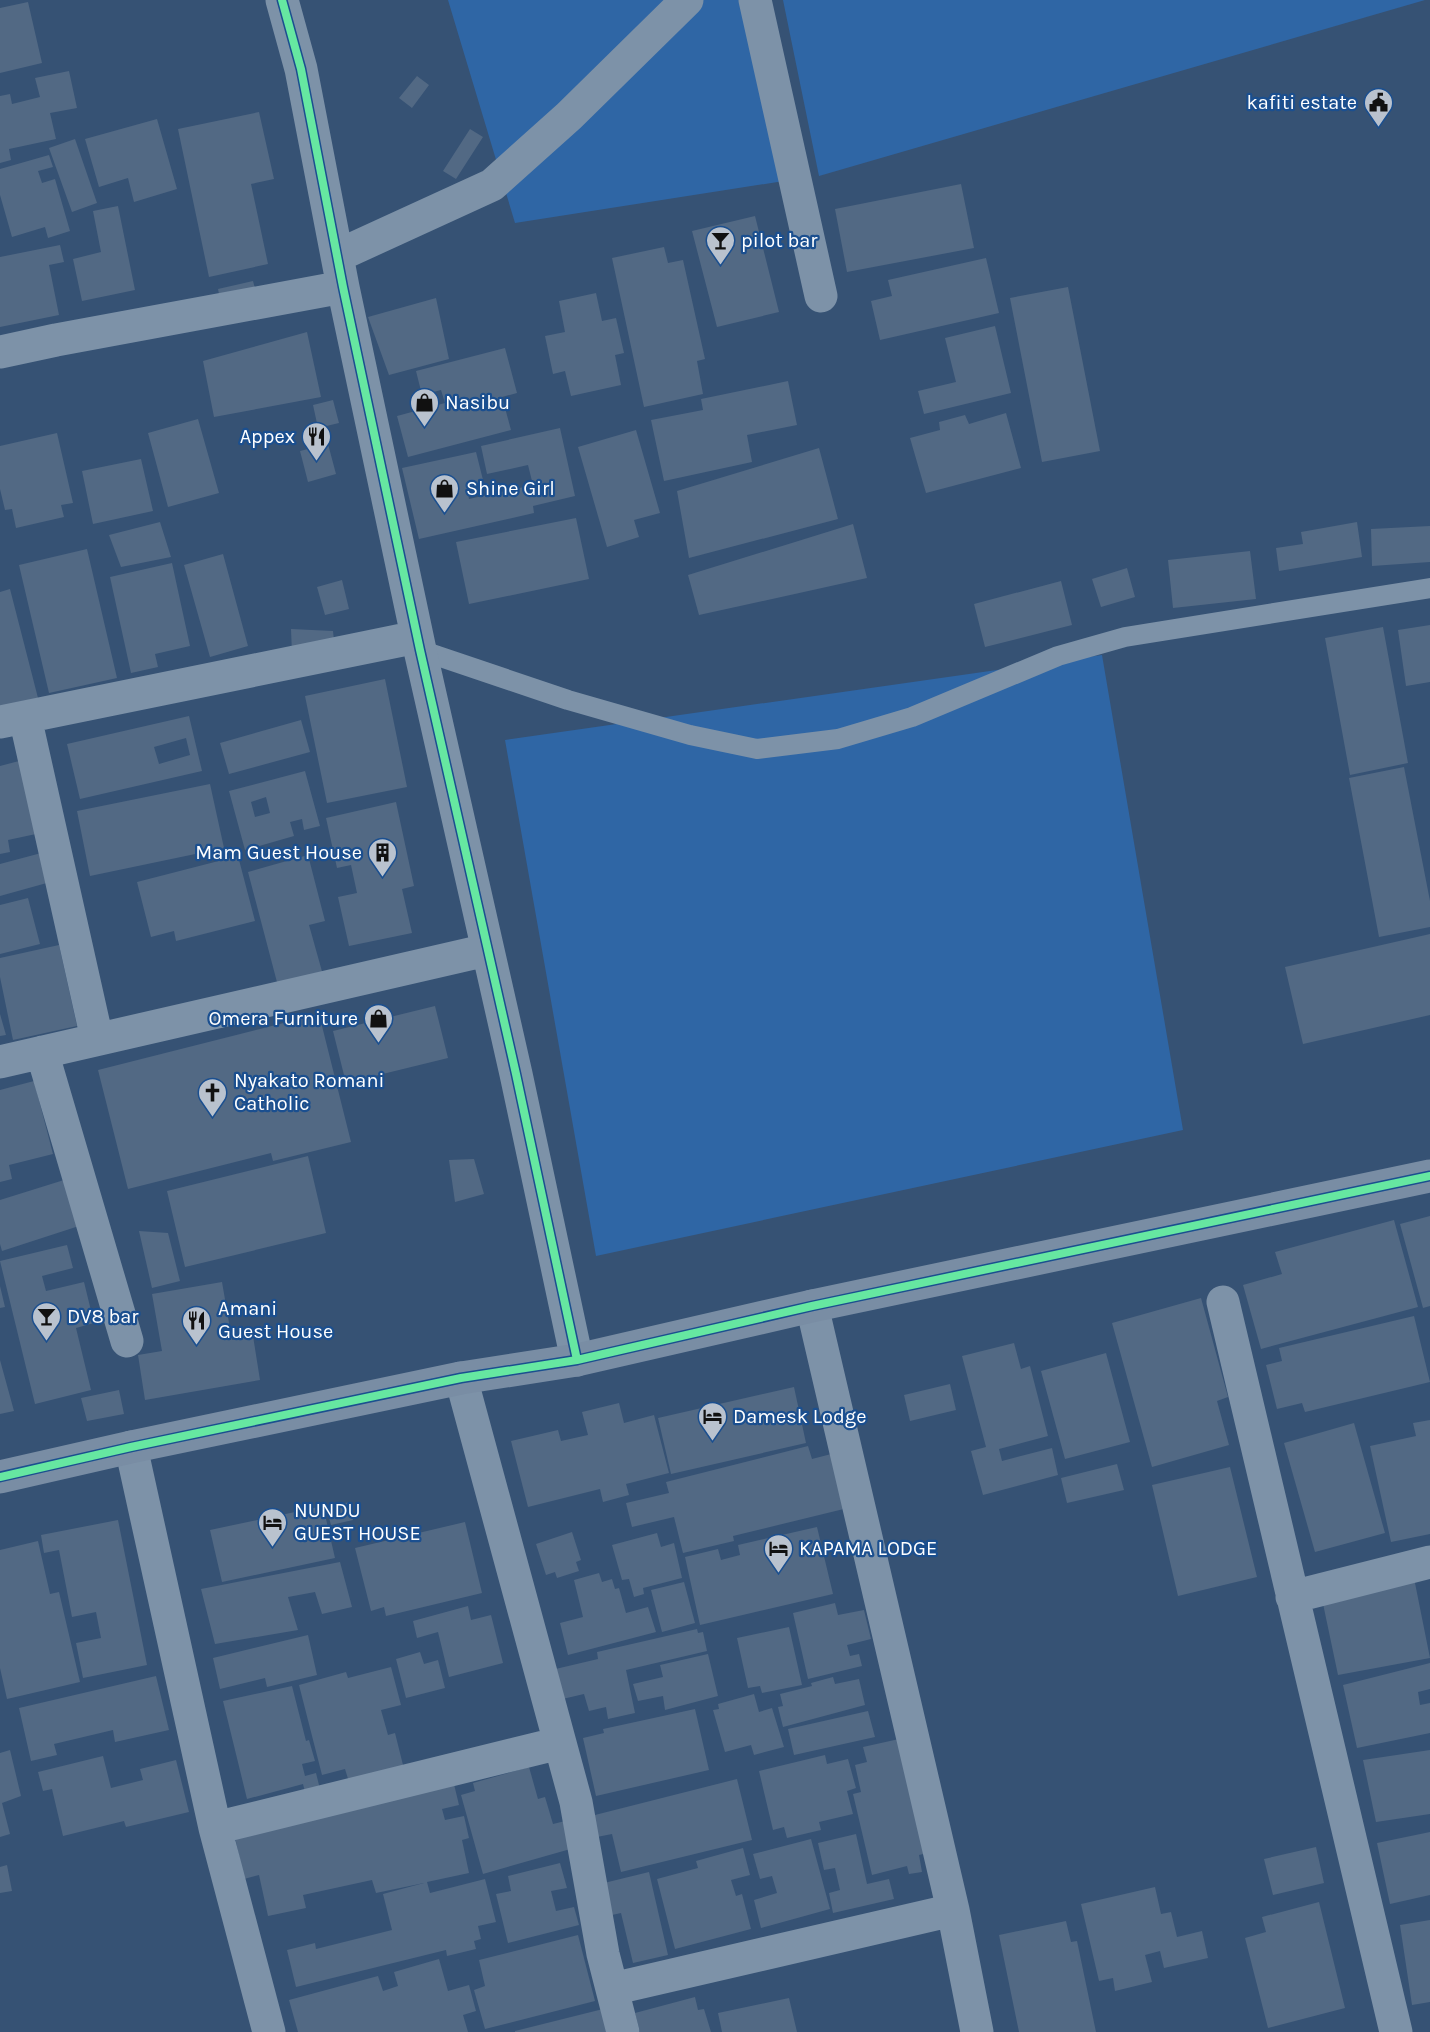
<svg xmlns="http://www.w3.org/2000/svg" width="1430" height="2032" viewBox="0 0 1430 2032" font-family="Karla,sans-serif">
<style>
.green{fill:#2f66a5}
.building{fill:#526984;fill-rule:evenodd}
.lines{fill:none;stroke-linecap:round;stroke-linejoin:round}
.lane{stroke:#7d92a8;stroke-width:20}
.street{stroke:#7d92a8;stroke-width:33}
.secondary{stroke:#798da4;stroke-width:33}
.cycleway-casing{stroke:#1b4f8f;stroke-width:11}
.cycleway{stroke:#66e7a1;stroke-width:8}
.labels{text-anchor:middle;stroke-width:4.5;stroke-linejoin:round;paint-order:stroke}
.poi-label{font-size:20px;fill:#fff;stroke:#1b4f8f;text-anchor:start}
</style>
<rect width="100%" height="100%" fill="#365274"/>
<path class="green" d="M 448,0 L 756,0 L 790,180 L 515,223 Z
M 783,0 L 1425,0 L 819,176 Z
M 1102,655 L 1183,1130 L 596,1256 L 505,740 Z"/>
<path class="building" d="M 28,2 L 42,63 L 0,73 L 0,8 Z
M 69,71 L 77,108 L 50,113 L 56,139 L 9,149 L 11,160 L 0,163 L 0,96 L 10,94 L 12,104 L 40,97 L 35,78 Z
M 417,76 L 429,85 L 412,108 L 399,98 Z
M 259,112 L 274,179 L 251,184 L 268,264 L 209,277 L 178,129 Z
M 157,119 L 177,189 L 134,202 L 128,178 L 99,187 L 85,139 Z
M 470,129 L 483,137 L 456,179 L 443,171 Z
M 75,139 L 97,203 L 72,212 L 49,148 Z
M 49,155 L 53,167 L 38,171 L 42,183 L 55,179 L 70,231 L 48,238 L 45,227 L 12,237 L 0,195 L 0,169 Z
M 961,184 L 974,248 L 847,272 L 835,209 Z
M 118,206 L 135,290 L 82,301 L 73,259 L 101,252 L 93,211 Z
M 755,216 L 779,312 L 717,327 L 692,231 Z
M 60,245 L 64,262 L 49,265 L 59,315 L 0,327 L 0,257 Z
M 664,247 L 668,263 L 683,260 L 705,359 L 697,361 L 703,394 L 644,407 L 612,258 Z
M 986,258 L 999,313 L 880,340 L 871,301 L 892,296 L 888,280 Z
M 253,281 L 257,296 L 221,304 L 218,289 Z
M 1068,287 L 1100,451 L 1042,462 L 1010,298 Z
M 596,293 L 602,321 L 616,318 L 624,353 L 615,355 L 621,385 L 571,396 L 565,371 L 553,374 L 545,336 L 565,332 L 559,301 Z
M 436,298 L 449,359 L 389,375 L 368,317 Z
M 995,326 L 1011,393 L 924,414 L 918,391 L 956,382 L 945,338 Z
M 307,332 L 321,397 L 214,417 L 203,361 Z
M 505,348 L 517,393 L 502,397 L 511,430 L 408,457 L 397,416 L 445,403 L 441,390 L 422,395 L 416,371 Z
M 788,381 L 797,425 L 747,435 L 752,462 L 664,481 L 651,420 L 703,410 L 701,399 Z
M 333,400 L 339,423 L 318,428 L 313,405 Z
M 1006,413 L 1021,468 L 926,493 L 910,438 L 940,430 L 939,422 L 965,415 L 969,424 Z
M 198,419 L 219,493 L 168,507 L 148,433 Z
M 560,428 L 575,496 L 533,506 L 534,513 L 419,539 L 402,468 L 476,452 L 484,484 L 467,487 L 469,499 L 533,485 L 528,465 L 487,474 L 481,446 Z
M 636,430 L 660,513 L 634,520 L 639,537 L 607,547 L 578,447 Z
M 57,433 L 73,503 L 61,505 L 64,517 L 16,528 L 12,509 L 5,510 L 0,489 L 0,446 Z
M 328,444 L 336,474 L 308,482 L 300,451 Z
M 819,448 L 838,519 L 689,558 L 677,491 Z
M 141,459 L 153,511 L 93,524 L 82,471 Z
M 576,518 L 589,579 L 469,604 L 456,542 Z
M 160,522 L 171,557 L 121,567 L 109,535 Z
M 1357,522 L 1362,557 L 1279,571 L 1276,548 L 1303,544 L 1301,532 Z
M 853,524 L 867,578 L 699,615 L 688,575 Z
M 1430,526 L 1430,562 L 1372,566 L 1371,529 Z
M 87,549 L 117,678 L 49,693 L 19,565 Z
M 1250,551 L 1256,599 L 1173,608 L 1168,560 Z
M 223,554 L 248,646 L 210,657 L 184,565 Z
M 172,563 L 190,646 L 155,654 L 158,667 L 131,673 L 110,577 Z
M 1127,568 L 1135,597 L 1101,607 L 1092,579 Z
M 342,580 L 349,609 L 325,615 L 317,587 Z
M 1061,581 L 1072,625 L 985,647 L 974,604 Z
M 10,589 L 38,698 L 0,707 L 0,592 Z
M 1430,625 L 1430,682 L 1406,686 L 1398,630 Z
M 1383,627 L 1408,763 L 1350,775 L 1325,638 Z
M 291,629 L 333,631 L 335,650 L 292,654 Z
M 385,679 L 407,787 L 327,803 L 305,696 Z
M 189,716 L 202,771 L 80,799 L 67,744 ZM 186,738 L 190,755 L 159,764 L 154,747 Z
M 301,720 L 310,752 L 229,774 L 220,743 Z
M 19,761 L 36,834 L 8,840 L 10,852 L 0,854 L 0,766 Z
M 1404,767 L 1430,901 L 1430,927 L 1379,937 L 1349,778 Z
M 305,771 L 320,826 L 304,830 L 302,819 L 290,822 L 294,836 L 245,850 L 229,791 ZM 266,797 L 270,813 L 255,817 L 251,802 Z
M 210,784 L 224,848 L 90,876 L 77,811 Z
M 396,802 L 414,886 L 402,889 L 412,933 L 349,946 L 338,897 L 357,893 L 351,865 L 337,868 L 326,818 Z
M 45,852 L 54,881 L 0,896 L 0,864 Z
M 308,855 L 325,921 L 309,925 L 323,975 L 278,986 L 248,872 Z
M 238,856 L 255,921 L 176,941 L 174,931 L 151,937 L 137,882 Z
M 28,898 L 40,944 L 0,954 L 0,905 Z
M 1430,934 L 1430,1015 L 1303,1044 L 1285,967 Z
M 59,945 L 77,1026 L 13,1040 L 0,977 L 0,958 Z
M 435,1006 L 448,1058 L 346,1083 L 333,1031 Z
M 0,1014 L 6,1035 L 0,1036 Z
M 319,1014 L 351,1142 L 273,1161 L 271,1153 L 128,1189 L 98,1070 Z
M 34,1081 L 53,1154 L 9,1165 L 12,1179 L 0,1182 L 0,1090 Z
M 308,1156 L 326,1233 L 185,1267 L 167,1191 Z
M 474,1159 L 484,1194 L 455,1202 L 449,1160 Z
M 64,1180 L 79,1226 L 2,1251 L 0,1244 L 0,1200 Z
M 1430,1216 L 1430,1306 L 1423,1308 L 1400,1224 Z
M 1394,1220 L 1418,1307 L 1261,1349 L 1243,1285 L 1282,1274 L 1275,1252 Z
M 139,1231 L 168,1233 L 180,1281 L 152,1288 Z
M 67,1245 L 73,1268 L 42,1276 L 46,1291 L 84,1282 L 94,1323 L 76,1328 L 91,1390 L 35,1404 L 0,1261 Z
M 222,1282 L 232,1340 L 253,1336 L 260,1380 L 145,1400 L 138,1355 L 162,1351 L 152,1294 Z
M 0,1286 L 5,1307 L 0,1308 Z
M 1201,1298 L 1228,1397 L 1217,1401 L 1229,1445 L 1152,1467 L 1112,1323 Z
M 1414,1316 L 1430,1382 L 1305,1412 L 1302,1403 L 1277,1409 L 1266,1365 L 1282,1361 L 1279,1348 Z
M 1014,1343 L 1021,1369 L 1030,1366 L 1048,1436 L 999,1449 L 1002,1461 L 1052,1448 L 1058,1475 L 983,1495 L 971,1451 L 986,1447 L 962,1356 Z
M 1106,1353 L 1130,1442 L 1065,1459 L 1041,1371 Z
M 0,1360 L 14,1411 L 0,1414 Z
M 950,1384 L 956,1410 L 910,1421 L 904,1395 Z
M 794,1387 L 806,1443 L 671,1474 L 658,1418 Z
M 119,1390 L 124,1414 L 87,1421 L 81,1398 Z
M 619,1403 L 624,1423 L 654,1415 L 669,1473 L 626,1484 L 629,1495 L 603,1502 L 600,1489 L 528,1507 L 511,1441 L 558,1430 L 561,1441 L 588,1435 L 582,1412 Z
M 1430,1420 L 1430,1534 L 1391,1542 L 1370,1446 L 1416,1436 L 1413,1423 Z
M 1354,1423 L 1385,1533 L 1315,1552 L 1284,1443 Z
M 808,1446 L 812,1459 L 839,1452 L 852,1507 L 733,1536 L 734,1541 L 683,1553 L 674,1517 L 632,1527 L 626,1503 L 669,1493 L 666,1482 Z
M 1117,1464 L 1124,1490 L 1067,1503 L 1061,1478 Z
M 1230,1467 L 1257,1577 L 1178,1596 L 1152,1485 Z
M 350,1502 L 353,1520 L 331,1525 L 326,1507 Z
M 323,1506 L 335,1558 L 222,1582 L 210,1530 Z
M 118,1520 L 147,1665 L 83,1678 L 76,1643 L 101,1638 L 96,1612 L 72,1617 L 59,1550 L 44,1553 L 41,1535 Z
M 465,1522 L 482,1593 L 386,1616 L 384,1607 L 371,1611 L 355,1548 Z
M 817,1527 L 833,1594 L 700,1625 L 685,1557 L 718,1549 L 721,1560 L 740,1555 L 738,1545 Z
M 572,1532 L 581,1560 L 576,1562 L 579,1571 L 557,1578 L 555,1572 L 546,1575 L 536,1544 Z
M 657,1533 L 661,1547 L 674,1543 L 682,1578 L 643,1588 L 644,1594 L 634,1597 L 629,1579 L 622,1580 L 612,1545 Z
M 38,1541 L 50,1594 L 59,1592 L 80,1682 L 7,1699 L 0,1668 L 0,1550 Z
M 340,1562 L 352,1607 L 322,1614 L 315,1592 L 288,1597 L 298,1630 L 215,1644 L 201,1589 Z
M 599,1573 L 602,1582 L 612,1579 L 615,1589 L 619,1588 L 626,1613 L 648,1607 L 656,1632 L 568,1655 L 560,1623 L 583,1617 L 574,1580 Z
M 1414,1578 L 1430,1658 L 1338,1675 L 1322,1599 Z
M 684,1582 L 695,1623 L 662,1632 L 651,1590 Z
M 835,1603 L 838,1615 L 864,1610 L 871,1639 L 847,1645 L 850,1656 L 859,1654 L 862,1666 L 808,1679 L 793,1613 Z
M 468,1606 L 471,1620 L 491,1615 L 503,1663 L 449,1677 L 438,1632 L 417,1638 L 413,1621 Z
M 789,1627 L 802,1685 L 762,1693 L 760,1686 L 748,1688 L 737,1638 Z
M 697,1629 L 698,1633 L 703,1632 L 707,1651 L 626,1670 L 635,1713 L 608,1719 L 606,1707 L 589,1711 L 584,1694 L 554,1701 L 547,1671 L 598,1659 L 597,1652 Z
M 308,1635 L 317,1675 L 267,1687 L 265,1678 L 220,1689 L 213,1658 Z
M 420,1652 L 424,1664 L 438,1660 L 445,1688 L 406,1698 L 396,1659 Z
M 708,1654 L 718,1696 L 665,1710 L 663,1696 L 638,1701 L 633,1684 L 663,1677 L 660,1665 Z
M 1430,1663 L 1430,1689 L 1418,1692 L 1420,1705 L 1430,1703 L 1430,1733 L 1357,1748 L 1343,1685 Z
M 391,1667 L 401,1705 L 381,1710 L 388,1735 L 395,1733 L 404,1769 L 349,1782 L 345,1769 L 322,1775 L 299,1685 L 346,1672 L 348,1678 Z
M 156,1676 L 169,1730 L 115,1742 L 113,1730 L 54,1744 L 57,1755 L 31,1761 L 19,1708 Z
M 833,1677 L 835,1684 L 859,1679 L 865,1705 L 783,1727 L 778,1707 L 783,1706 L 780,1694 L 812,1686 L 811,1683 Z
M 292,1686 L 306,1741 L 309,1740 L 315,1761 L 302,1764 L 305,1776 L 316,1773 L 320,1789 L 305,1792 L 303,1784 L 247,1799 L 223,1701 Z
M 754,1694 L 759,1712 L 772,1708 L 784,1747 L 754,1755 L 751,1745 L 725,1752 L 713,1710 L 719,1709 L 718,1704 Z
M 695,1709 L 709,1770 L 596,1796 L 583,1738 L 604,1733 L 603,1729 Z
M 868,1711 L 875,1737 L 794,1755 L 788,1729 Z
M 908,1737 L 936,1851 L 919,1855 L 922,1872 L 909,1874 L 907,1866 L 872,1875 L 853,1794 L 861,1792 L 855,1765 L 867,1762 L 863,1747 Z
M 10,1750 L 21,1796 L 2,1803 L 10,1834 L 0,1837 L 0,1753 Z
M 1430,1750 L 1430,1814 L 1376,1822 L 1363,1760 Z
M 825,1755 L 827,1764 L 848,1759 L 856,1788 L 847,1791 L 853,1814 L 819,1822 L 821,1830 L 787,1838 L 784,1827 L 773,1830 L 759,1771 Z
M 103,1756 L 111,1788 L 143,1780 L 140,1769 L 176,1760 L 189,1812 L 126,1827 L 124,1821 L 63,1836 L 52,1789 L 43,1791 L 38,1772 Z
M 529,1767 L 538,1799 L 545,1797 L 553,1824 L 573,1819 L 581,1846 L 483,1874 L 461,1795 L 475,1791 L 473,1783 Z
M 737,1779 L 752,1840 L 621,1872 L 612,1834 L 597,1837 L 591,1816 Z
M 453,1780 L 459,1805 L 442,1809 L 445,1820 L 464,1816 L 469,1838 L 462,1840 L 469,1873 L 427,1882 L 430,1893 L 485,1879 L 496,1922 L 478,1926 L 481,1939 L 474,1941 L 476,1949 L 447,1956 L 446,1950 L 296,1987 L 287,1950 L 315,1943 L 316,1949 L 392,1930 L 383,1894 L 424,1883 L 376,1893 L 372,1880 L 303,1895 L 306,1908 L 268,1916 L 259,1875 L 244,1879 L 233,1828 Z
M 1430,1832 L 1430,1895 L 1390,1904 L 1377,1843 Z
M 856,1834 L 867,1884 L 889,1879 L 894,1899 L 833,1913 L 829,1893 L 840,1890 L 835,1868 L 824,1870 L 818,1843 Z
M 811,1839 L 830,1909 L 761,1928 L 754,1900 L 777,1893 L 772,1876 L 760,1879 L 753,1854 Z
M 1316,1847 L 1324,1883 L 1273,1895 L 1264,1859 Z
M 743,1848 L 750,1875 L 731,1880 L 736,1896 L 742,1894 L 751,1929 L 675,1949 L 657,1879 L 698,1868 L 696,1861 Z
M 560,1863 L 567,1888 L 551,1891 L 556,1911 L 574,1907 L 579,1925 L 508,1943 L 496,1894 L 511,1891 L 508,1876 Z
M 7,1865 L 12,1891 L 0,1893 L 0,1867 Z
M 649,1872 L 668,1955 L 633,1963 L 621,1913 L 612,1915 L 604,1883 Z
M 1155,1887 L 1161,1914 L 1171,1912 L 1177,1937 L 1202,1931 L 1208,1958 L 1164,1968 L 1160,1951 L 1145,1955 L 1152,1982 L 1115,1991 L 1113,1978 L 1099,1981 L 1081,1904 Z
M 1319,1902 L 1345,2008 L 1268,2028 L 1245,1938 L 1266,1932 L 1262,1917 Z
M 1430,1920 L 1430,2002 L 1412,2005 L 1400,1925 Z
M 1066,1921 L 1071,1942 L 1077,1941 L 1096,2032 L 1019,2032 L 999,1935 Z
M 578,1935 L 595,2001 L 485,2029 L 474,1990 L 485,1986 L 479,1960 Z
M 439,1959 L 448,1991 L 469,1985 L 476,2011 L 463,2015 L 468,2032 L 298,2032 L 289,2000 L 378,1976 L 383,1991 L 398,1986 L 394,1972 Z
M 695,1997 L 698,2010 L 704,2009 L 711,2032 L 640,2032 L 635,2013 Z
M 789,1998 L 797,2032 L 722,2032 L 718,2013 Z
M 607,2008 L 613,2032 L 515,2032 L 515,2031 Z"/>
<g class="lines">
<path class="lane" d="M 420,650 L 568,700 L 690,735 L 757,749 L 838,739 L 912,717 L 1058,656 L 1125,637 L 1430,588"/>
<path class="street" d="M 282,0 L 301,69 L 343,287 L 420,650 L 516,1074 L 577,1360
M 755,0 L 821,296
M 337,256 L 492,185 L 569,116 L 687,0
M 0,352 L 56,340 L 343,287
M 25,717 L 97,1039
M 0,722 L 417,637
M 42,1052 L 127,1341
M 0,1062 L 487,950
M 1223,1302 L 1396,2032
M 812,1306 L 953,1910 L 977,2032
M 461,1378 L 576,1802 L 603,1954 L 623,2032
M 131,1447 L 215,1828 L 269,2032
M 1292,1597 L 1430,1562
M 215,1828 L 560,1743
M 612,1989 L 953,1910"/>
<path class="secondary" d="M 0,1477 L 131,1447 L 461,1378 L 577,1360 L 812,1306 L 1430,1176"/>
<defs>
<path id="cycleway" d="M 282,0 L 301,69 L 343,287 L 420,650 L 516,1074 L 577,1360
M 0,1477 L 131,1447 L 461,1378 L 577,1360 L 812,1306 L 1430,1176"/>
</defs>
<use href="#cycleway" class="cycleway-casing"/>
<use href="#cycleway" class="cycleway"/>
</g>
<defs>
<symbol id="civic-pin" viewBox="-11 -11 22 30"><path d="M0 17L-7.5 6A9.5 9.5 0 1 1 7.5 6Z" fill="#b9c2ce" stroke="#1b4f8f"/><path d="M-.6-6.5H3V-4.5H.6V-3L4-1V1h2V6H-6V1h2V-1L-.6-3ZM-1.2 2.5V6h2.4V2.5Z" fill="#111"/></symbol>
<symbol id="bar-pin" viewBox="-11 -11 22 30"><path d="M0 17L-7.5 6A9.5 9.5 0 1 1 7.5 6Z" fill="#b9c2ce" stroke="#1b4f8f"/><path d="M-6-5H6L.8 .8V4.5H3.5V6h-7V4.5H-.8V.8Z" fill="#111"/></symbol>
<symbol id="shop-pin" viewBox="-11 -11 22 30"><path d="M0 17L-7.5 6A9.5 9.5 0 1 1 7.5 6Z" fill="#b9c2ce" stroke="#1b4f8f"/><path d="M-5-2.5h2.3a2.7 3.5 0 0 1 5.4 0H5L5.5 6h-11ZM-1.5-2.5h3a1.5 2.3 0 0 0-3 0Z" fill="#111"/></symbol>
<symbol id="restaurant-pin" viewBox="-11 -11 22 30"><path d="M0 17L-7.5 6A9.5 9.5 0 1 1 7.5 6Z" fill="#b9c2ce" stroke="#1b4f8f"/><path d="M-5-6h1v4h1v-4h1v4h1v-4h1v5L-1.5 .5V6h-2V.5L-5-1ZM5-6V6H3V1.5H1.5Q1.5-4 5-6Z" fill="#111"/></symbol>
<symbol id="building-pin" viewBox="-11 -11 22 30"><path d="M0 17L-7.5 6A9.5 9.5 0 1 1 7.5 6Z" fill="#b9c2ce" stroke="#1b4f8f"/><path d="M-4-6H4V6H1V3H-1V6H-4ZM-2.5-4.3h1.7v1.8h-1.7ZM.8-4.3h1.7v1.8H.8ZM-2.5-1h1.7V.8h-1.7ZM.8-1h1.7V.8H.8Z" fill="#111"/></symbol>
<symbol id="church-pin" viewBox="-11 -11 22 30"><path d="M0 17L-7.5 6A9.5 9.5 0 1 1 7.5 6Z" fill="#b9c2ce" stroke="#1b4f8f"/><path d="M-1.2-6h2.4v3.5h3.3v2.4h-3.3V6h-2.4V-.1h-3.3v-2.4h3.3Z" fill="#111"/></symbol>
<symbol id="hotel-pin" viewBox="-11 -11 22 30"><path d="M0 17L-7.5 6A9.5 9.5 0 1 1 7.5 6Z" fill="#b9c2ce" stroke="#1b4f8f"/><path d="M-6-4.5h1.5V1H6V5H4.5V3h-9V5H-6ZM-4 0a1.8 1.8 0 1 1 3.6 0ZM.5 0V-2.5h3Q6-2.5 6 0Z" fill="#111"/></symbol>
</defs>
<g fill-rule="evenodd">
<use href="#civic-pin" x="1362" y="86" width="33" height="45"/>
<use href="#bar-pin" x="704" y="224" width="33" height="45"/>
<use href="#shop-pin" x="408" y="386" width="33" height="45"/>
<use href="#restaurant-pin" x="300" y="420" width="33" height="45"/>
<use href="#shop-pin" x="428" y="472" width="33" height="45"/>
<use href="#building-pin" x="366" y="836" width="33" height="45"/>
<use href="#shop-pin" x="362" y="1002" width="33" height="45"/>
<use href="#church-pin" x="196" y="1076" width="33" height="45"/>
<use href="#bar-pin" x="30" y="1300" width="33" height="45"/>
<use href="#restaurant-pin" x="180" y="1304" width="33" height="45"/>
<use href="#hotel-pin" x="696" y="1400" width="33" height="45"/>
<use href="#hotel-pin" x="256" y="1506" width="33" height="45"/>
<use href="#hotel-pin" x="762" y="1532" width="33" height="45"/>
</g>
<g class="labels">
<g class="poi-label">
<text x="1357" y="109" text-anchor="end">kafiti estate</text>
<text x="741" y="247">pilot bar</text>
<text x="445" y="409">Nasibu</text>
<text x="295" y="443" text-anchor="end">Appex</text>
<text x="466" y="495">Shine Girl</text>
<text x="362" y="859" text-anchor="end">Mam Guest House</text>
<text x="358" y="1025" text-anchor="end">Omera Furniture</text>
<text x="234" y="1087">Nyakato Romani<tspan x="234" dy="23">Catholic</tspan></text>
<text x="218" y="1315">Amani<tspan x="218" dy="23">Guest House</tspan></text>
<text x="67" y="1323">DV8 bar</text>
<text x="733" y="1423">Damesk Lodge</text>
<text x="294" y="1517">NUNDU<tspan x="294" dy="23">GUEST HOUSE</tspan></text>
<text x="799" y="1555">KAPAMA LODGE</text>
</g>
</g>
</svg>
